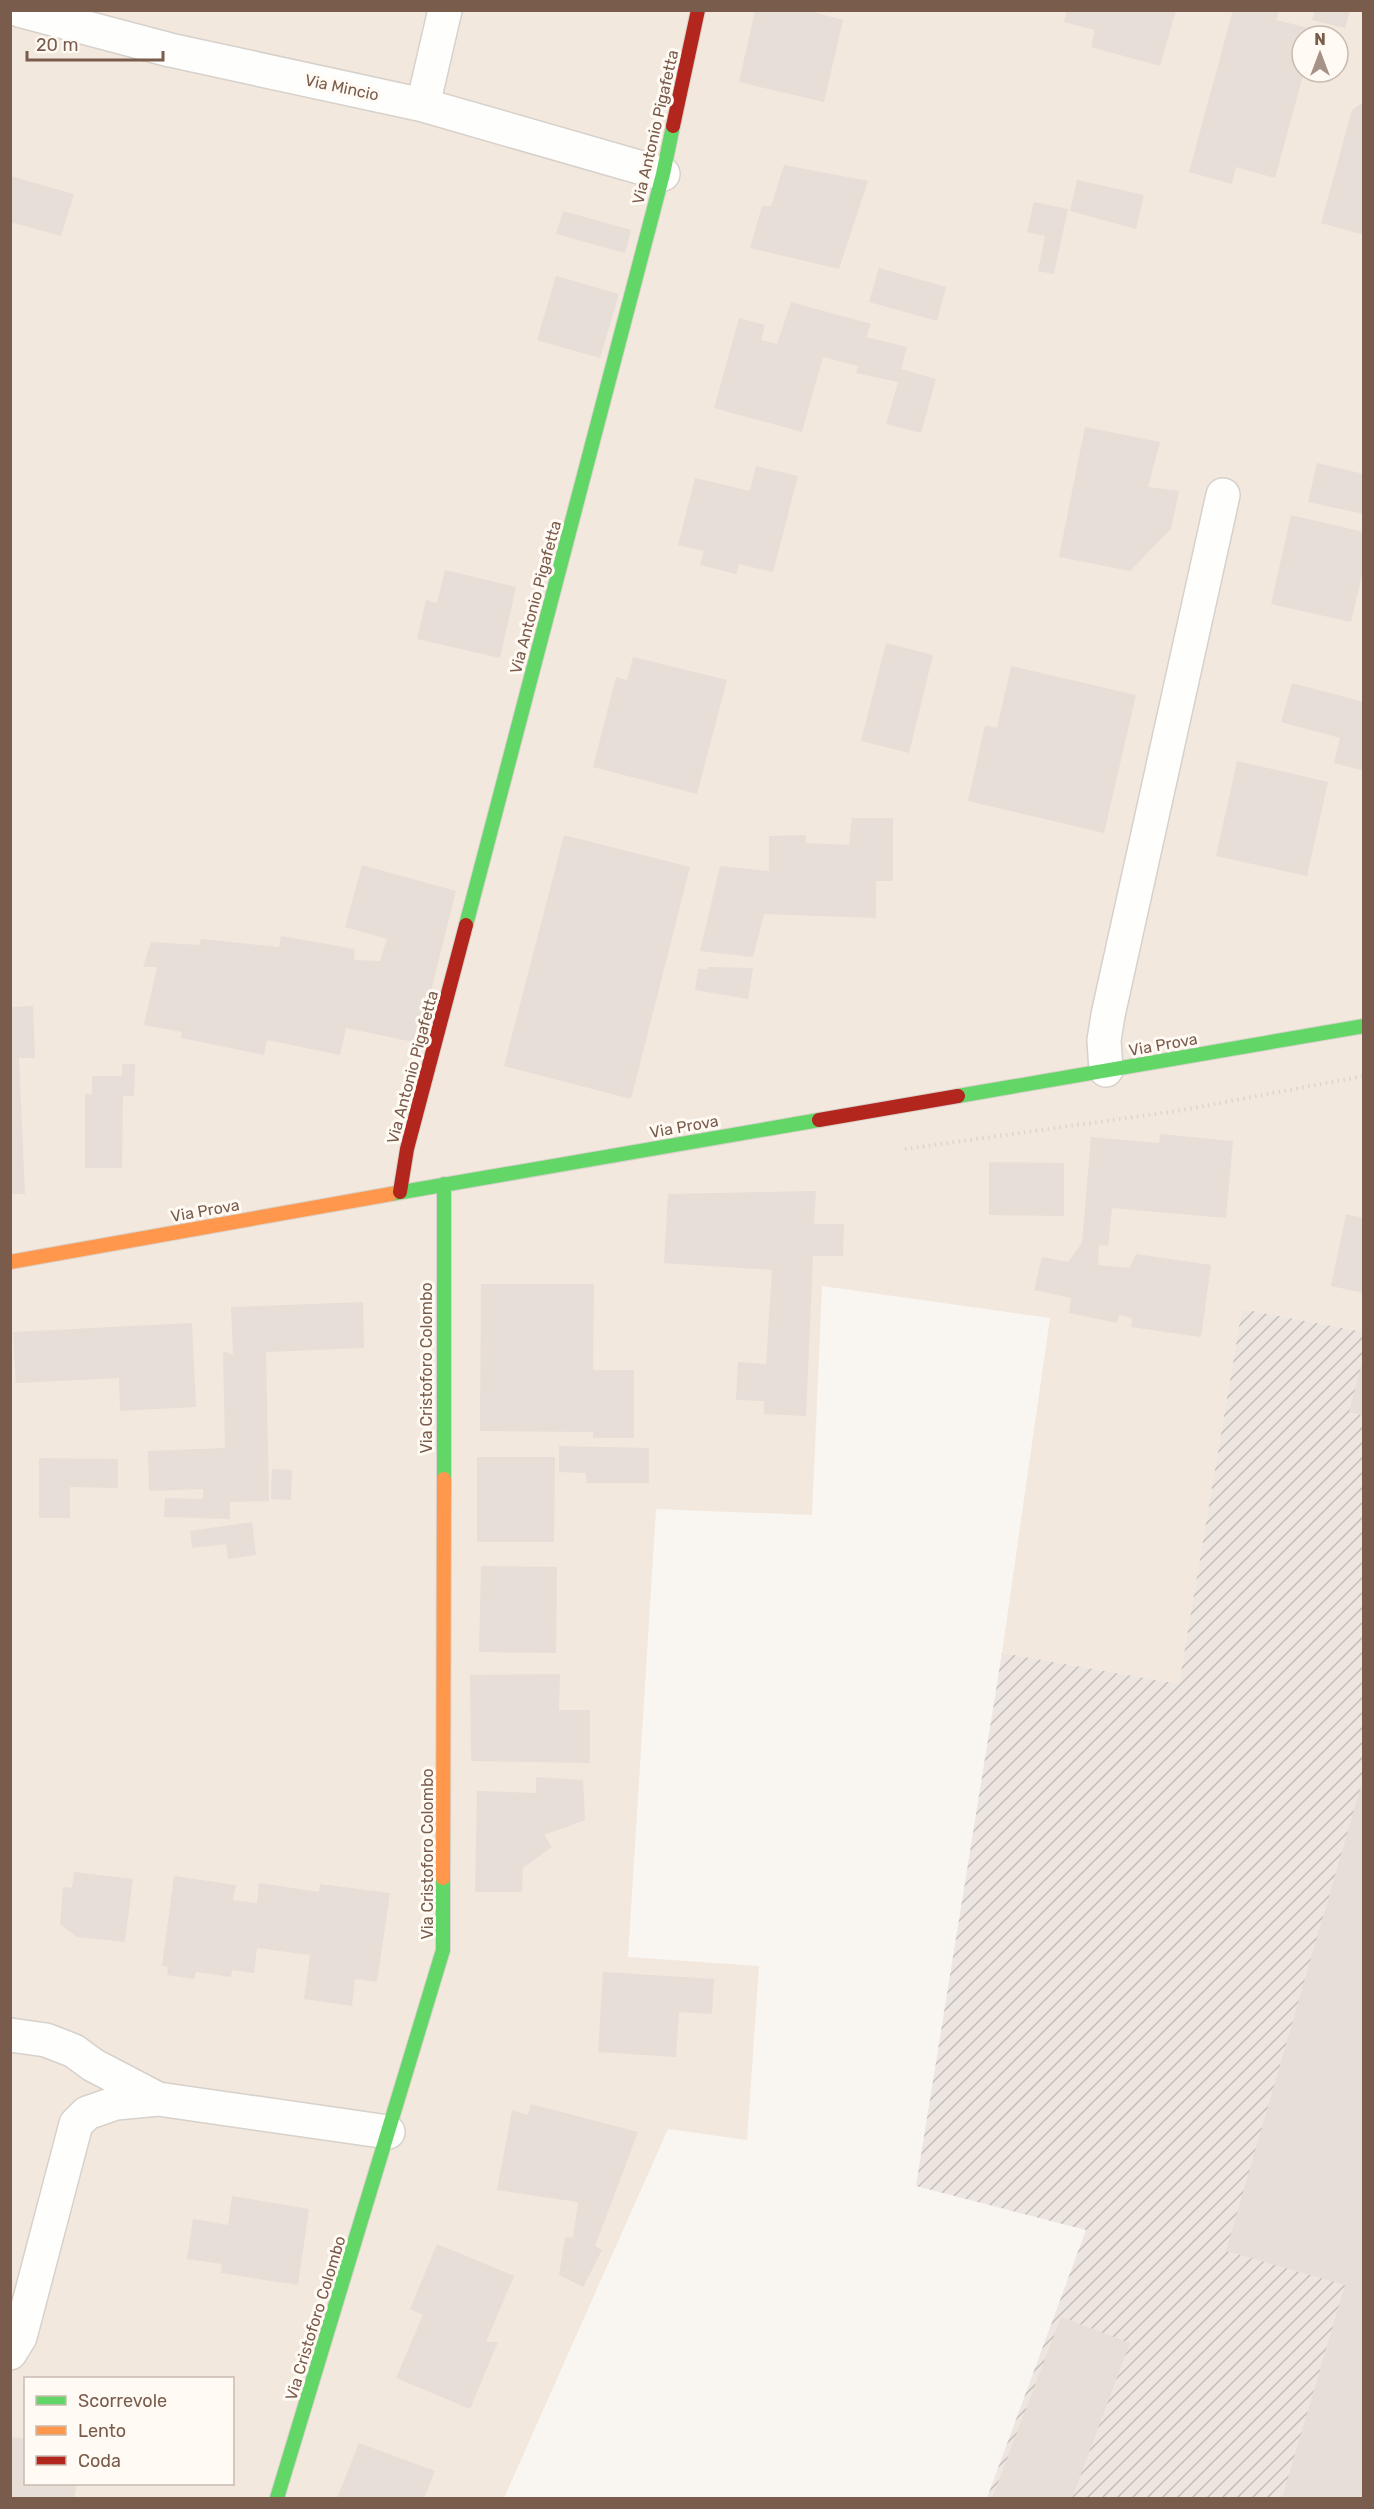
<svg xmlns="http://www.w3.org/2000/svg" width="1374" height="2509" viewBox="0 0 1374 2509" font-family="Rubik,sans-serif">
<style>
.residential{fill:#f2e8de;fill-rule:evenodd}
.industrial{fill:url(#industrial-furrows)}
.building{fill:#e6ded7}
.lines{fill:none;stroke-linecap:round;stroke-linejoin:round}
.street-casing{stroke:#d7d1cb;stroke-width:36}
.fast-casing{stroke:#d9d2cb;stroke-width:16}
.slow-casing{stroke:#d9d2cb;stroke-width:16}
.jam-casing{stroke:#d9d2cb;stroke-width:16}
.path{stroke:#dcd5d0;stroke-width:4;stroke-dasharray:1.5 4.5;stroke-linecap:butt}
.street{stroke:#fefefd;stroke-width:33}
.fast{stroke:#63d668;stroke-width:14}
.slow{stroke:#ff974d;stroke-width:14}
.jam{stroke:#b3261e;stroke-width:14}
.labels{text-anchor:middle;stroke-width:6;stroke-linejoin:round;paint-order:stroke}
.street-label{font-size:16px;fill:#7a5c4d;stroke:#fffaf3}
</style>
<defs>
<pattern id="industrial-furrows" width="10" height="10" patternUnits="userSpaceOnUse" patternTransform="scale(1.5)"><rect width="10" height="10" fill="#ede5e0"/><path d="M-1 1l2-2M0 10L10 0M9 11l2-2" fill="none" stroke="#c5bdb8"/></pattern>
</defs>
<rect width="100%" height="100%" fill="#f9f5f0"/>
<path class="residential" d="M 11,11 L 1363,11 L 1363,1332 L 1242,1309 L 1179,1684 L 1002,1653 L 1050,1318 L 822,1286 L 812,1515 L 656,1509 L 628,1957 L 759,1966 L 747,2140 L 668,2129 L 504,2498 L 11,2498 ZM 1302,36 L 1338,36 L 1338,72 L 1302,72 ZM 26,2378 L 232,2378 L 232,2484 L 26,2484 Z"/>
<path class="industrial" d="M 1242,1309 L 1363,1332 L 1363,2498 L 987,2498 L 1086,2230 L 916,2186 L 1002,1653 L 1179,1684 Z"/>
<path class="building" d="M 755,10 L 805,10 L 843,20 L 824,102 L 739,82 Z
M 1067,10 L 1176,10 L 1160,66 L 1091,47 L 1095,30 L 1064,22 Z
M 1233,10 L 1279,10 L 1276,20 L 1316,30 L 1314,36 L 1302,36 L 1304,72 L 1275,178 L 1236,167 L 1232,184 L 1189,172 Z
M 1315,10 L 1350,10 L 1345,28 L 1312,20 Z
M 1364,102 L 1364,235 L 1321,223 L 1352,110 Z
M 784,165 L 868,181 L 839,269 L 750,248 L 762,206 L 771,206 Z
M 10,176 L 74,194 L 61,236 L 10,222 Z
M 1077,180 L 1144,195 L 1136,229 L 1070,211 Z
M 1034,202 L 1068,209 L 1054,274 L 1038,271 L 1045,236 L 1027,232 Z
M 563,211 L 631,230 L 625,253 L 556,234 Z
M 879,268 L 946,287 L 937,321 L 869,302 Z
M 556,276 L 619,294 L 600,358 L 537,340 Z
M 791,302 L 871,324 L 866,337 L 907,347 L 901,369 L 936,379 L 921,433 L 886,424 L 898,382 L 856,373 L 858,366 L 823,357 L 802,432 L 714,408 L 739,318 L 765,325 L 761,340 L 777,344 Z
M 1085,427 L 1160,442 L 1148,487 L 1179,491 L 1171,529 L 1130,571 L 1059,557 Z
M 1317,463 L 1364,474 L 1364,514 L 1308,502 Z
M 756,466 L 798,476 L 773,572 L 739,564 L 736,574 L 700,565 L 704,551 L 678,545 L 695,478 L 750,491 Z
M 1291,515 L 1364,532 L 1364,566 L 1351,622 L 1271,604 Z
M 445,570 L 516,587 L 500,658 L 417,639 L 426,600 L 437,603 Z
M 886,643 L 933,655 L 909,753 L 861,741 Z
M 633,657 L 727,680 L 697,794 L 593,767 L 616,677 L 627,680 Z
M 1011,666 L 1136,695 L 1104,833 L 968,801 L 985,725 L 997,728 Z
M 1292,683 L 1364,702 L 1364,771 L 1334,763 L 1340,738 L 1281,722 Z
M 1237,761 L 1328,782 L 1307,876 L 1216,856 Z
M 852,818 L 893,818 L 893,881 L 876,881 L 876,918 L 764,914 L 753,957 L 700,951 L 720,866 L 769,871 L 769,836 L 806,835 L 806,843 L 849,845 Z
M 564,835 L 690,867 L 631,1099 L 504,1066 Z
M 362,865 L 456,891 L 418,1043 L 346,1028 L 340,1055 L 267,1040 L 264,1055 L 181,1038 L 182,1032 L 144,1025 L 157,967 L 143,967 L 151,942 L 199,945 L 201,939 L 279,947 L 281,936 L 355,949 L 354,960 L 380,961 L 387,939 L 345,927 Z
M 708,967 L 753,968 L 748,999 L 695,990 L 698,969 L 707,969 Z
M 33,1006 L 35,1058 L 19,1058 L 25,1194 L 10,1194 L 10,1007 Z
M 122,1064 L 135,1064 L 134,1096 L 123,1096 L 122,1168 L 85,1168 L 85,1094 L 92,1094 L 92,1076 L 122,1076 Z
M 1160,1134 L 1233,1141 L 1226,1218 L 1112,1208 L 1108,1246 L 1099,1245 L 1098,1265 L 1129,1268 L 1136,1254 L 1211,1265 L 1201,1337 L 1131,1327 L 1132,1318 L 1119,1315 L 1117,1323 L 1069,1313 L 1071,1298 L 1034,1290 L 1042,1257 L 1068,1262 L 1082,1243 L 1091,1137 L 1159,1143 Z
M 989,1162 L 1064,1163 L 1064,1216 L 989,1215 Z
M 816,1191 L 814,1224 L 844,1224 L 843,1256 L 813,1256 L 806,1416 L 764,1414 L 764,1401 L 736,1400 L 738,1362 L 766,1364 L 772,1270 L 664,1263 L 668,1194 Z
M 1346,1214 L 1364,1218 L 1364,1293 L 1331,1286 Z
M 481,1284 L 594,1284 L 593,1370 L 634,1370 L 634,1438 L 593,1438 L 593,1432 L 480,1431 Z
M 363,1302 L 364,1348 L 266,1352 L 269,1501 L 230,1502 L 230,1519 L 164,1517 L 165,1498 L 203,1499 L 203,1489 L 149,1491 L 148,1451 L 225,1448 L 223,1351 L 233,1355 L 231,1307 Z
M 192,1323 L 196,1407 L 120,1411 L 119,1378 L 16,1383 L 13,1332 Z
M 1363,1358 L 1364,1358 L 1364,1416 L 1349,1412 Z
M 559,1446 L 649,1448 L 649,1483 L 586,1483 L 586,1473 L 559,1472 Z
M 477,1457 L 555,1457 L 554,1542 L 477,1542 Z
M 39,1458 L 118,1459 L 118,1488 L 70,1487 L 70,1518 L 39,1518 Z
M 272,1469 L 292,1470 L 291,1500 L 271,1499 Z
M 252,1522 L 256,1555 L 228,1559 L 226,1544 L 192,1548 L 190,1531 Z
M 481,1566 L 557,1567 L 556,1653 L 479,1652 Z
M 560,1674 L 559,1710 L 590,1710 L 590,1763 L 471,1761 L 470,1675 Z
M 536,1777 L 583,1780 L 585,1820 L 544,1835 L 552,1847 L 523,1868 L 522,1892 L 475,1892 L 477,1791 L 536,1793 Z
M 1363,1779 L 1364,2498 L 1282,2498 L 1345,2285 L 1226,2251 Z
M 74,1872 L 133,1879 L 125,1942 L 77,1937 L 60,1924 L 63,1887 L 72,1888 Z
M 174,1876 L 236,1885 L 233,1900 L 257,1903 L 259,1883 L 319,1892 L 320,1884 L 390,1893 L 377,1982 L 355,1979 L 352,2006 L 304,1999 L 310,1955 L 257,1948 L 254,1973 L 232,1970 L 231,1977 L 196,1972 L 194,1979 L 167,1975 L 168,1967 L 162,1966 Z
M 603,1972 L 714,1979 L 712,2014 L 679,2012 L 676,2057 L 598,2052 Z
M 531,2104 L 638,2132 L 595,2246 L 602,2250 L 583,2287 L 559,2275 L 565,2237 L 573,2238 L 578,2202 L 497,2190 L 512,2110 L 528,2115 Z
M 232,2196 L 309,2209 L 298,2285 L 221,2273 L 222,2264 L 187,2259 L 193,2219 L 228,2225 Z
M 437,2244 L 514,2276 L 486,2342 L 498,2342 L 470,2409 L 396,2378 L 423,2315 L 410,2309 Z
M 1061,2317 L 1130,2343 L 1072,2498 L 992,2498 Z
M 10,2437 L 26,2439 L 26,2484 L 77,2484 L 74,2498 L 10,2498 Z
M 359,2443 L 435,2471 L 424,2498 L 337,2498 Z"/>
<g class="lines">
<defs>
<path id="street" d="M 19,10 L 170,50 L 423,105 L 663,174
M 423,105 L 445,10
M 1106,1070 L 1104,1040 L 1108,1015 L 1223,495
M 10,2035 L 46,2040 L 74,2051 L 93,2065 L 158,2099
M 10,2353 L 20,2337 L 76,2124 L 87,2113 L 116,2103 L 158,2099 L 388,2132"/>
<path id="fast" d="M 466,925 L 663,174 L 673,126
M 958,1096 L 1364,1026
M 391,1194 L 819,1120
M 444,1479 L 444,1184
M 277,2498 L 443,1950 L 443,1878"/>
<path id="slow" d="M 10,1262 L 391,1194
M 443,1878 L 444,1479"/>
<path id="jam" d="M 673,126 L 698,10
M 819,1120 L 958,1096
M 400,1192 L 407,1149 L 466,925"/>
</defs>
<use href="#street" class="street-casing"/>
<use href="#fast" class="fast-casing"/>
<use href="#slow" class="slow-casing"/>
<use href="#jam" class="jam-casing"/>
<path class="path" d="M 905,1149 L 1177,1111 L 1364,1076"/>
<use href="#street" class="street"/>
<use href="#fast" class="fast"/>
<use href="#slow" class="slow"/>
<use href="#jam" class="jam"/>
</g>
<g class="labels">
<g class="street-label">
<text transform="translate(342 87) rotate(12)" y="6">Via Mincio</text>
<text transform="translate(655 127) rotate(-77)" y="6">Via Antonio Pigafetta</text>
<text transform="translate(535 597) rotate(-75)" y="6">Via Antonio Pigafetta</text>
<text transform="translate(1163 1044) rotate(-10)" y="6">Via Prova</text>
<text transform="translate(412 1067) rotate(-75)" y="6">Via Antonio Pigafetta</text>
<text transform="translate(684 1126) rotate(-10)" y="6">Via Prova</text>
<text transform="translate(205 1210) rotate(-10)" y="6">Via Prova</text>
<text transform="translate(426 1368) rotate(-90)" y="6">Via Cristoforo Colombo</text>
<text transform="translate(427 1854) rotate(-90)" y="6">Via Cristoforo Colombo</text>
<text transform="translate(315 2318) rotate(-73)" y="6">Via Cristoforo Colombo</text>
</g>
</g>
<rect width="1374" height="2509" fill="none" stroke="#7a5c4d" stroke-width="24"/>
<rect x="24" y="2377" width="210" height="108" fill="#fffaf3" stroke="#cabbb1" stroke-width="1.5"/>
<rect x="36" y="2396" width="30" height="9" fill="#63d668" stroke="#cabbb1" stroke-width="1.5"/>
<text x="78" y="2407" font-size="18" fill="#7a5c4d">Scorrevole</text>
<rect x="36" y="2426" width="30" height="9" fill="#ff974d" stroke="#cabbb1" stroke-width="1.5"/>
<text x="78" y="2437" font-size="18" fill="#7a5c4d">Lento</text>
<rect x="36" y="2456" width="30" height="9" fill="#b3261e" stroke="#cabbb1" stroke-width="1.5"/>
<text x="78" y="2467" font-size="18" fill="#7a5c4d">Coda</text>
<g transform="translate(1320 54)"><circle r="28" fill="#fffaf3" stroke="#cabbb1" stroke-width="1.5"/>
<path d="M0-4.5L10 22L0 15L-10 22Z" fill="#a69286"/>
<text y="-9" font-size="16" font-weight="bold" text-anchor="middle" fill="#7a5c4d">N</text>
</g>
<path d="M27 51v9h136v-9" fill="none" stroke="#7a5c4d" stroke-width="3"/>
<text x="36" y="51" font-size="18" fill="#7a5c4d" stroke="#fffaf3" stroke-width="4.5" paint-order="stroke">20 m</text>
</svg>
